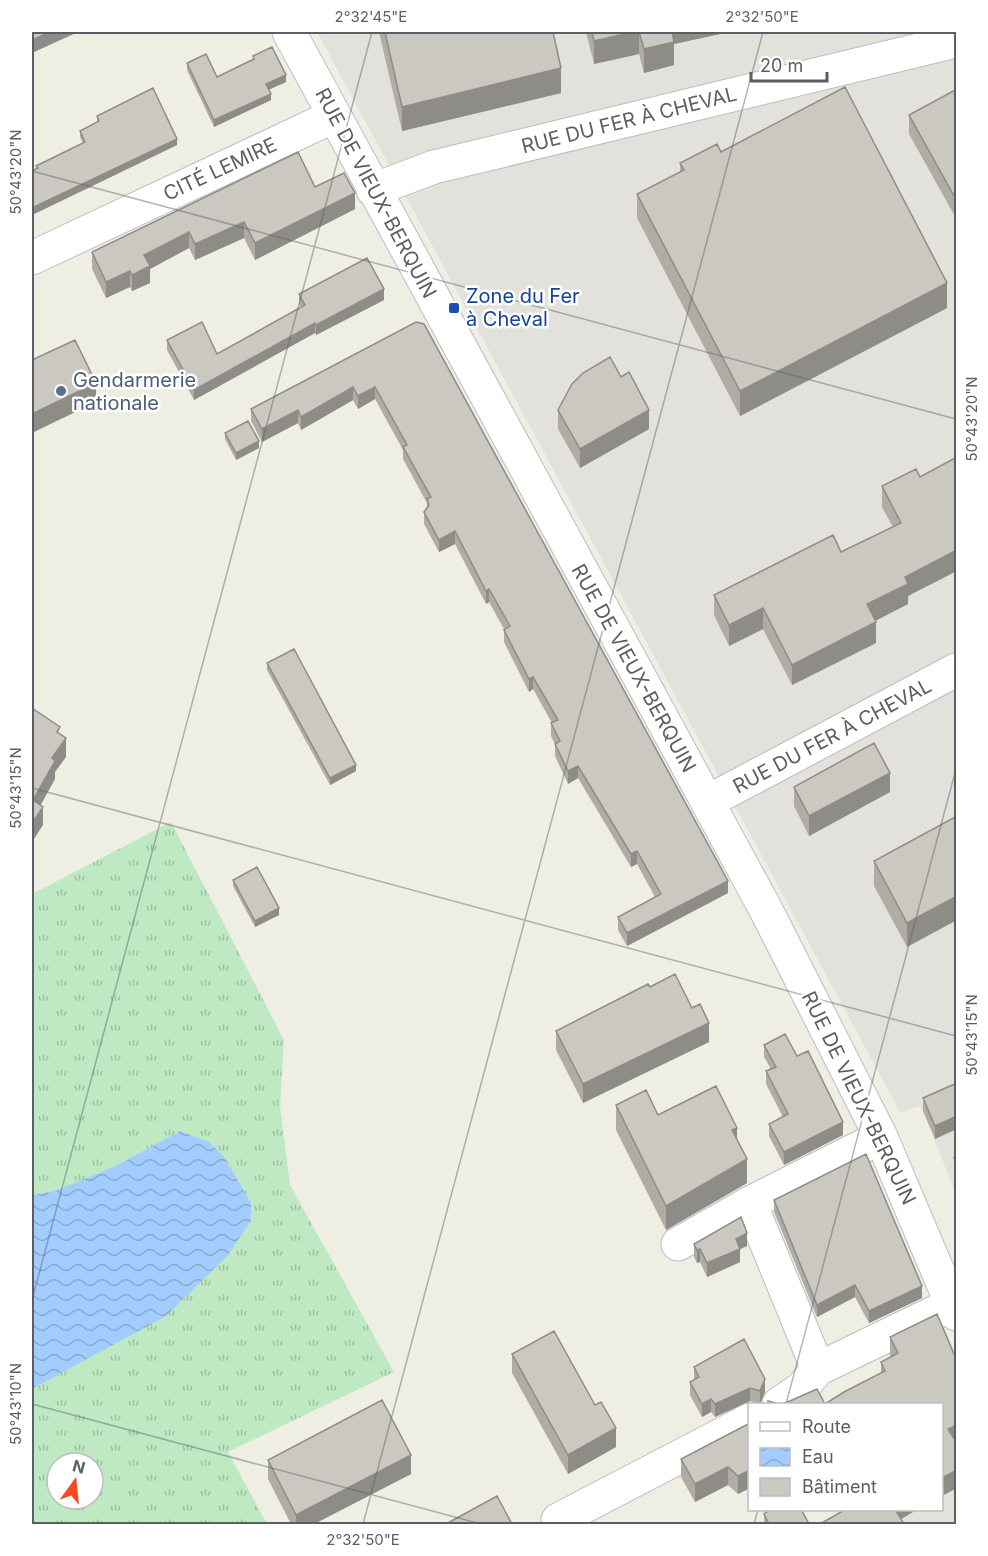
<svg xmlns="http://www.w3.org/2000/svg" width="988" height="1556" viewBox="0 0 988 1556" font-family="Inter,sans-serif">
<style>
.industrial{fill:#e3e1db}
.grass{fill:url(#grass-tufts);fill-rule:evenodd}
.water{fill:url(#water-waves)}
.lines{fill:none;stroke-linecap:round;stroke-linejoin:round}
.minor-casing{stroke:#bbbdc3;stroke-width:35}
.minor{stroke:#fff;stroke-width:33}
.wall{fill:#aeaca5}
.shaded-wall{fill:#8d8c86}
.building{fill:#cac8c0;stroke:#8d8c86;stroke-width:1.5}
.ticks{fill:none;stroke:#5b5f65;stroke-width:1.5;stroke-opacity:0.45}
.transit-dot{fill:#1a4fb4;stroke:#fff;stroke-width:2}
.service-dot{fill:#5c6f8a;stroke:#fff;stroke-width:2}
.labels{text-anchor:middle;stroke-width:5;stroke-linejoin:round;paint-order:stroke}
.street-label{font-size:20px;fill:#5b5f65;stroke:#fff}
.transit-label{font-size:20px;fill:#164399;stroke:#fff;text-anchor:start}
.service-label{font-size:20px;fill:#4e5e75;stroke:#fff;text-anchor:start}
.neatline{fill:none;stroke:#5b5f65;stroke-width:2}
.ticks-label{font-size:15px;text-anchor:middle;fill:#5b5f65}
</style>
<defs>
<pattern id="grass-tufts" width="24" height="20" patternUnits="userSpaceOnUse" patternTransform="scale(1.5)"><rect width="24" height="20" fill="#bee9c2"/><path d="M3 7l-1-3M5 7V3M7 7l1-3M15 17l-1-3M17 17v-4M19 17l1-3" fill="none" stroke="#9dc0a1"/></pattern>
<pattern id="water-waves" width="16" height="10" patternUnits="userSpaceOnUse" patternTransform="scale(1.5)"><rect width="16" height="10" fill="#a3cdff"/><path d="M0 5q4-4 8 0t8 0" fill="none" stroke="#88aad2"/></pattern>
</defs>
<rect width="100%" height="100%" fill="#efeee3"/>
<path class="industrial" d="M 317,32 L 956,32 L 956,1194 L 921,1106 L 900,1112 Z
M 956,1459 L 956,1524 L 841,1524 L 867,1510 L 942,1510 L 942,1468 Z"/>
<path class="grass" d="M 171,822 L 284,1040 L 280,1106 L 290,1185 L 394,1372 L 228,1452 L 267,1524 L 32,1524 L 32,894 ZM 57,1463 L 93,1463 L 93,1499 L 57,1499 Z"/>
<path class="water" d="M 180,1131 L 209,1142 L 225,1158 L 251,1203 L 251,1221 L 228,1255 L 166,1316 L 32,1389 L 32,1195 L 55,1191 L 114,1167 Z"/>
<g class="lines">
<defs>
<path id="minor" d="M 289,32 L 765,908 L 881,1137 L 956,1314
M 373,190 L 434,167 L 956,41
M 32,258 L 334,116
M 707,802 L 956,670
M 750,1203 L 881,1137
M 678,1244 L 750,1203 L 818,1369
M 779,1404 L 801,1389 L 818,1369 L 952,1304
M 558,1520 L 750,1420"/>
</defs>
<use href="#minor" class="minor-casing"/>
<use href="#minor" class="minor"/>
</g>
<path class="wall" d="M 379,32 L 553,32 L 561,93 L 402,131 Z
M 586,32 L 729,32 L 674,44 L 674,65 L 644,73 L 639,54 L 594,64 Z
M 253,56 L 286,82 L 269,89 L 271,100 L 214,127 L 187,70 L 187,63 L 217,77 L 253,60 Z
M 957,89 L 957,220 L 909,134 L 909,115 Z
M 97,116 L 177,145 L 32,215 L 32,171 L 36,169 L 36,166 L 83,143 L 80,137 L 80,131 L 97,123 Z
M 721,152 L 947,308 L 740,416 L 637,218 L 637,194 L 680,172 L 680,163 Z
M 315,187 L 355,209 L 255,260 L 244,238 L 195,260 L 189,248 L 150,269 L 150,283 L 132,291 L 130,287 L 106,298 L 92,269 L 92,252 Z
M 299,294 L 384,300 L 316,335 L 315,333 L 194,400 L 167,350 L 167,340 L 217,354 L 301,307 L 299,304 Z
M 416,322 L 728,893 L 627,946 L 618,930 L 618,917 L 655,897 L 637,864 L 631,867 L 578,778 L 568,784 L 555,756 L 555,744 L 551,736 L 551,723 L 552,723 L 533,689 L 529,692 L 504,642 L 504,629 L 489,602 L 486,604 L 455,544 L 439,552 L 424,524 L 424,512 L 427,508 L 427,503 L 403,459 L 403,450 L 375,399 L 358,409 L 353,400 L 301,430 L 298,423 L 262,442 L 251,421 L 251,409 Z
M 558,410 L 649,429 L 580,468 L 558,429 Z
M 225,433 L 259,448 L 236,460 L 225,439 Z
M 916,469 L 908,604 L 875,621 L 876,643 L 792,685 L 763,629 L 729,646 L 714,615 L 714,595 L 841,552 L 893,527 L 882,507 L 882,486 Z
M 267,663 L 356,771 L 330,785 L 267,670 Z
M 794,787 L 890,792 L 809,836 L 794,806 Z
M 957,816 L 907,947 L 874,886 L 874,861 Z
M 233,880 L 279,915 L 255,927 L 233,886 Z
M 650,987 L 709,1042 L 583,1103 L 556,1050 L 556,1031 Z
M 764,1045 L 797,1056 L 843,1135 L 784,1165 L 769,1136 L 769,1124 L 783,1117 L 766,1084 L 766,1071 L 771,1069 L 764,1057 Z
M 957,1083 L 935,1139 L 923,1111 L 923,1098 Z
M 616,1105 L 658,1115 L 737,1139 L 747,1183 L 666,1230 L 616,1130 Z
M 957,1156 L 957,1183 L 954,1177 L 954,1158 Z
M 774,1200 L 922,1298 L 869,1323 L 855,1297 L 817,1317 L 774,1212 Z
M 694,1244 L 747,1246 L 740,1249 L 740,1262 L 707,1277 L 700,1262 L 697,1263 L 694,1257 Z
M 937,1314 L 942,1404 L 825,1404 L 881,1373 L 881,1362 L 891,1357 L 890,1355 L 890,1337 Z
M 512,1354 L 595,1405 L 616,1447 L 568,1474 L 512,1373 Z
M 694,1367 L 765,1392 L 760,1404 L 750,1401 L 715,1417 L 711,1412 L 702,1417 L 690,1395 L 690,1382 L 694,1380 Z
M 750,1423 L 750,1488 L 738,1494 L 728,1485 L 695,1502 L 681,1477 L 681,1459 Z
M 268,1460 L 411,1474 L 314,1524 L 291,1524 L 268,1479 Z
M 764,1514 L 809,1524 L 764,1524 Z"/>
<path class="shaded-wall" d="M 50,32 L 78,32 L 32,53 L 32,40 Z
M 633,32 L 639,32 L 639,54 L 594,64 L 594,41 Z
M 669,32 L 729,32 L 674,44 L 674,65 L 644,73 L 644,49 Z
M 561,68 L 561,93 L 402,131 L 402,107 Z
M 286,75 L 286,82 L 266,91 L 266,84 Z
M 271,94 L 271,100 L 214,127 L 214,120 Z
M 177,139 L 177,145 L 32,215 L 32,208 Z
M 355,193 L 355,209 L 255,260 L 255,243 Z
M 244,222 L 244,238 L 195,260 L 195,244 Z
M 189,232 L 189,248 L 150,269 L 150,283 L 132,291 L 132,275 L 144,255 Z
M 130,271 L 130,287 L 106,298 L 106,282 Z
M 947,283 L 947,308 L 740,416 L 740,391 Z
M 384,289 L 384,300 L 316,335 L 316,325 Z
M 315,323 L 315,333 L 194,400 L 194,390 Z
M 96,383 L 96,402 L 32,433 L 32,414 Z
M 353,387 L 353,400 L 301,430 L 301,417 Z
M 375,387 L 375,399 L 358,409 L 358,396 Z
M 298,410 L 298,423 L 262,442 L 262,429 Z
M 649,410 L 649,429 L 580,468 L 580,449 Z
M 259,441 L 259,448 L 236,460 L 236,453 Z
M 455,531 L 455,544 L 439,552 L 439,540 Z
M 957,550 L 957,571 L 908,596 L 908,604 L 867,625 L 867,604 L 905,577 Z
M 489,589 L 489,602 L 486,604 L 486,591 Z
M 763,608 L 763,629 L 729,646 L 729,625 Z
M 876,622 L 876,643 L 792,685 L 792,665 Z
M 533,677 L 533,689 L 529,692 L 529,679 Z
M 66,738 L 66,757 L 55,772 L 55,779 L 33,819 L 33,800 L 52,758 Z
M 356,765 L 356,771 L 330,785 L 330,778 Z
M 578,766 L 578,778 L 568,784 L 568,771 Z
M 890,773 L 890,792 L 809,836 L 809,816 Z
M 43,807 L 43,825 L 32,842 L 32,823 Z
M 637,851 L 637,864 L 631,867 L 631,854 Z
M 728,881 L 728,893 L 627,946 L 627,933 Z
M 957,896 L 957,920 L 907,947 L 907,923 Z
M 279,908 L 279,915 L 255,927 L 255,921 Z
M 709,1023 L 709,1042 L 583,1103 L 583,1084 Z
M 957,1116 L 957,1129 L 935,1139 L 935,1126 Z
M 843,1122 L 843,1135 L 784,1165 L 784,1152 Z
M 737,1128 L 737,1153 L 732,1130 Z
M 747,1159 L 747,1183 L 666,1230 L 666,1206 Z
M 747,1233 L 747,1246 L 740,1249 L 740,1262 L 707,1277 L 707,1263 L 736,1239 Z
M 700,1249 L 700,1262 L 697,1263 L 697,1250 Z
M 855,1285 L 855,1297 L 817,1317 L 817,1305 Z
M 922,1286 L 922,1298 L 869,1323 L 869,1311 Z
M 765,1379 L 765,1392 L 760,1404 L 760,1391 Z
M 750,1388 L 750,1401 L 715,1417 L 715,1404 Z
M 711,1399 L 711,1412 L 702,1417 L 702,1404 Z
M 957,1425 L 957,1443 L 948,1429 Z
M 616,1428 L 616,1447 L 568,1474 L 568,1455 Z
M 411,1455 L 411,1474 L 314,1524 L 296,1524 L 296,1515 Z
M 728,1467 L 728,1485 L 695,1502 L 695,1484 Z
M 750,1470 L 750,1488 L 738,1494 L 738,1476 Z
M 957,1470 L 957,1488 L 942,1496 L 942,1478 Z
M 893,1509 L 918,1509 L 893,1524 Z"/>
<path class="building" d="M 32,32 L 50,32 L 32,40 Z
M 385,32 L 553,32 L 561,68 L 402,107 Z
M 592,32 L 633,32 L 594,41 Z
M 639,32 L 672,32 L 674,42 L 644,49 Z
M 272,47 L 286,75 L 266,84 L 271,94 L 214,120 L 187,63 L 206,54 L 217,77 L 254,59 L 253,56 Z
M 845,87 L 947,283 L 740,391 L 637,194 L 684,170 L 680,163 L 717,144 L 721,152 Z
M 153,88 L 177,139 L 32,208 L 32,171 L 38,168 L 36,166 L 85,142 L 80,131 L 99,121 L 97,116 Z
M 957,89 L 957,201 L 909,115 Z
M 298,152 L 315,187 L 344,173 L 355,193 L 255,243 L 244,222 L 195,244 L 189,232 L 144,255 L 150,266 L 132,275 L 130,271 L 106,282 L 92,252 Z
M 367,258 L 384,289 L 316,325 L 315,323 L 194,390 L 167,340 L 202,322 L 217,354 L 305,305 L 299,294 Z
M 416,322 L 424,324 L 728,881 L 627,933 L 618,917 L 661,894 L 637,851 L 631,854 L 578,766 L 568,771 L 555,744 L 560,741 L 551,723 L 558,720 L 533,677 L 529,679 L 504,630 L 510,626 L 489,589 L 486,591 L 455,531 L 439,540 L 424,512 L 429,505 L 427,499 L 431,497 L 403,447 L 407,445 L 375,387 L 358,396 L 353,387 L 301,417 L 298,410 L 262,429 L 251,409 Z
M 75,340 L 96,383 L 32,414 L 32,360 Z
M 610,357 L 621,377 L 629,372 L 649,410 L 580,449 L 558,410 L 572,384 L 583,373 Z
M 248,421 L 259,441 L 236,453 L 225,433 Z
M 957,457 L 957,550 L 905,577 L 908,584 L 867,604 L 876,622 L 792,665 L 763,608 L 729,625 L 714,595 L 833,535 L 841,552 L 901,523 L 882,486 L 916,469 L 920,477 Z
M 294,649 L 356,765 L 330,778 L 267,663 Z
M 32,708 L 60,727 L 57,732 L 66,738 L 52,758 L 55,761 L 33,800 L 43,807 L 32,823 Z
M 874,743 L 890,773 L 809,816 L 794,787 Z
M 957,816 L 957,896 L 907,923 L 874,861 Z
M 257,867 L 279,908 L 255,921 L 233,880 Z
M 675,974 L 692,1008 L 700,1004 L 709,1023 L 583,1084 L 556,1031 L 648,984 L 650,987 Z
M 785,1034 L 797,1056 L 808,1051 L 843,1122 L 784,1152 L 769,1124 L 788,1114 L 766,1071 L 776,1067 L 764,1045 Z
M 957,1083 L 957,1116 L 935,1126 L 923,1098 Z
M 716,1086 L 737,1128 L 732,1130 L 747,1159 L 666,1206 L 616,1105 L 646,1090 L 658,1115 Z
M 866,1154 L 922,1286 L 869,1311 L 855,1285 L 817,1305 L 774,1200 Z
M 957,1156 L 957,1164 L 954,1158 Z
M 741,1217 L 747,1233 L 736,1239 L 740,1249 L 707,1263 L 700,1249 L 697,1250 L 694,1244 Z
M 937,1314 L 957,1361 L 957,1425 L 948,1429 L 957,1443 L 957,1470 L 942,1478 L 942,1404 L 783,1404 L 817,1389 L 825,1404 L 844,1392 L 885,1371 L 881,1362 L 898,1353 L 890,1337 Z
M 554,1331 L 595,1405 L 601,1402 L 616,1428 L 568,1455 L 512,1354 Z
M 744,1339 L 765,1379 L 760,1391 L 750,1388 L 715,1404 L 711,1399 L 702,1404 L 690,1382 L 699,1377 L 694,1367 Z
M 382,1400 L 411,1455 L 296,1515 L 268,1460 Z
M 768,1401 L 780,1404 L 768,1404 Z
M 750,1423 L 750,1470 L 738,1476 L 728,1467 L 695,1484 L 681,1459 Z
M 497,1496 L 512,1524 L 446,1524 Z
M 771,1509 L 801,1509 L 809,1524 L 769,1524 L 764,1514 Z
M 846,1509 L 895,1509 L 904,1524 L 820,1524 Z"/>
<path class="ticks" d="M 32,171 L 956,419M 32,788 L 956,1036M 32,1300 L 372,32M 32,1404 L 481,1524M 786,1404 L 956,769M 363,1524 L 763,32M 754,1524 L 758,1510"/>
<rect class="transit-dot" x="448" y="302" width="12" height="12" rx="3"/>
<circle class="service-dot" cx="61" cy="391" r="6"/>
<g class="labels">
<g class="street-label">
<text transform="translate(629 120) rotate(-14)" y="7">RUE DU FER À CHEVAL</text>
<text transform="translate(220 169) rotate(-25)" y="7">CITÉ LEMIRE</text>
<text transform="translate(376 193) rotate(62)" y="7">RUE DE VIEUX-BERQUIN</text>
<text transform="translate(634 668) rotate(61)" y="7">RUE DE VIEUX-BERQUIN</text>
<text transform="translate(832 736) rotate(-28)" y="7">RUE DU FER À CHEVAL</text>
<text transform="translate(859 1098) rotate(64)" y="7">RUE DE VIEUX-BERQUIN</text>
</g>
<g class="transit-label">
<text x="466" y="303">Zone du Fer<tspan x="466" dy="23">à Cheval</tspan></text>
</g>
<g class="service-label">
<text x="73" y="387">Gendarmerie<tspan x="73" dy="23">nationale</tspan></text>
</g>
</g>
<rect width="988" height="1556" fill="none" stroke="#ffffff" stroke-width="66"/>
<rect x="748" y="1403" width="195" height="108" fill="#ffffff" stroke="#bdbfc1" stroke-width="1.5"/>
<rect x="760" y="1422" width="30" height="9" fill="#ffffff" stroke="#bdbfc1" stroke-width="1.5"/>
<text x="802" y="1433" font-size="18" fill="#5b5f65">Route</text>
<rect x="760" y="1448" width="30" height="18" fill="url(#water-waves)" stroke="#bdbfc1" stroke-width="1.5"/>
<text x="802" y="1463" font-size="18" fill="#5b5f65">Eau</text>
<rect x="760" y="1478" width="30" height="18" fill="#cac8c0" stroke="#bdbfc1" stroke-width="1.5"/>
<text x="802" y="1493" font-size="18" fill="#5b5f65">Bâtiment</text>
<g transform="translate(75 1481) rotate(15)"><circle r="28" fill="#ffffff" stroke="#bdbfc1" stroke-width="1.5"/>
<path d="M0-4.5L10 22L0 15L-10 22Z" fill="#f74921"/>
<text y="-9" font-size="16" font-weight="bold" text-anchor="middle" fill="#5b5f65">N</text>
</g>
<path d="M751 72v9h76v-9" fill="none" stroke="#5b5f65" stroke-width="3"/>
<text x="760" y="72" font-size="18" fill="#5b5f65" stroke="#ffffff" stroke-width="4.5" paint-order="stroke">20 m</text>
<rect x="33" y="33" width="922" height="1490" class="neatline"/>
<g class="ticks-label">
<text x="371" y="22">2°32'45"E</text>
<text x="762" y="22">2°32'50"E</text>
<text transform="translate(16 172) rotate(-90)" y="5">50°43'20"N</text>
<text transform="translate(972 419) rotate(-90)" y="5">50°43'20"N</text>
<text transform="translate(16 788) rotate(-90)" y="5">50°43'15"N</text>
<text transform="translate(972 1035) rotate(-90)" y="5">50°43'15"N</text>
<text transform="translate(16 1404) rotate(-90)" y="5">50°43'10"N</text>
<text x="363" y="1545">2°32'50"E</text>
</g>
</svg>
